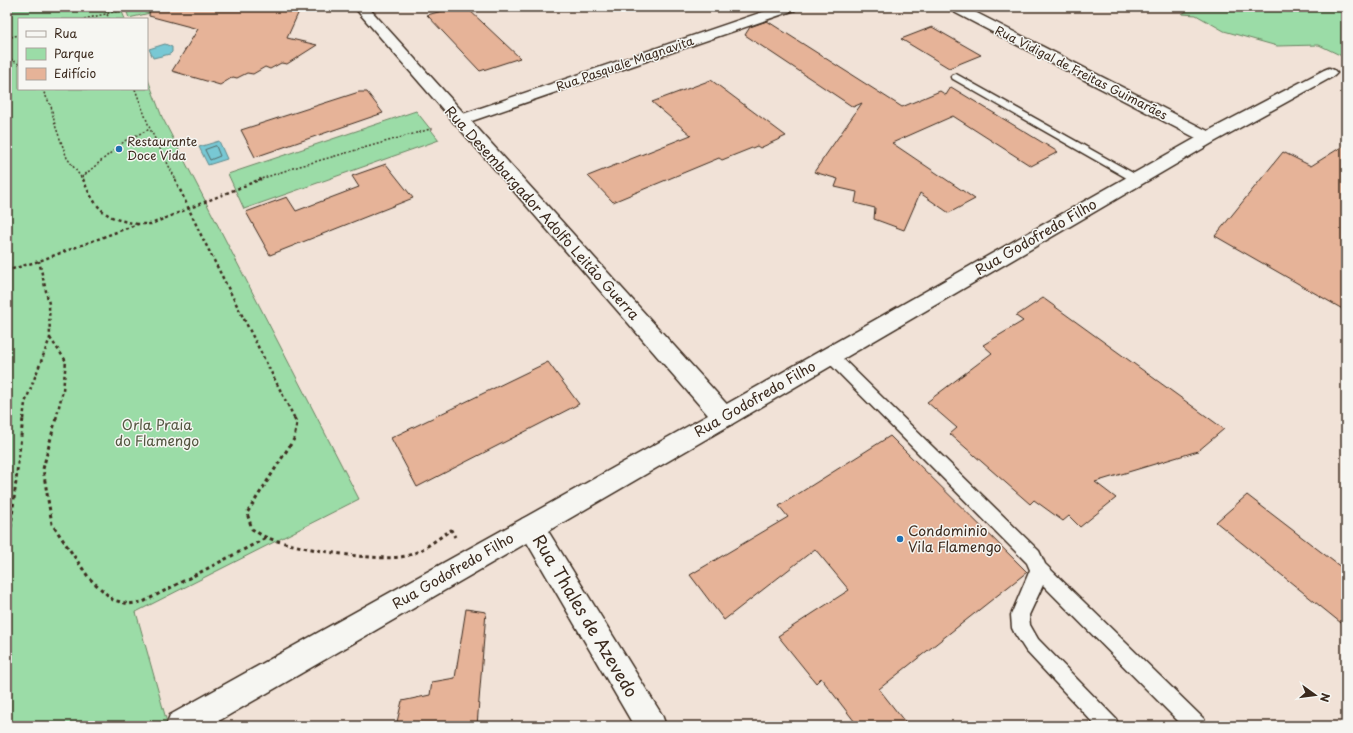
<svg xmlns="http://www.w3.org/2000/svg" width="1353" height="733" viewBox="0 0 1353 733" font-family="'Playpen Sans',sans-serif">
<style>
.green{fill:#9bdca7;stroke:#6b8362}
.water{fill:#78c8d4;stroke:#60898b}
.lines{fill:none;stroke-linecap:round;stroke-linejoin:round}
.shore{stroke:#536967;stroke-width:1}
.building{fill:#e6b398;stroke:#3b2a1e}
.service-casing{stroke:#3b2a1e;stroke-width:3}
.minor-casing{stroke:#3b2a1e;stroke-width:3}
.tertiary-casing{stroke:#3b2a1e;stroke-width:3}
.path-far2{stroke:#3b2a1e;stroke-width:1.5;stroke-dasharray:2 2;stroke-linecap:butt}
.path-far1{stroke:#3b2a1e;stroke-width:2.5;stroke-dasharray:3 3;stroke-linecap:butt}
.path{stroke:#3b2a1e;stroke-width:3;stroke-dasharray:3.5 3.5;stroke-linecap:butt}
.service{fill:#f6f6f2;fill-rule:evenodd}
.minor{fill:#f6f6f2;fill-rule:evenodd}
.tertiary{fill:#f6f6f2;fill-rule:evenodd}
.poi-dot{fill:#1f6fb2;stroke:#f6f6f2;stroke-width:1.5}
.labels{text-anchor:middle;stroke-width:3;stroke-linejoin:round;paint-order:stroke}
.far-street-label{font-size:12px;fill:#3b2a1e;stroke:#f6f6f2}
.far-poi-label{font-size:12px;fill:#3b2a1e;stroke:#f6f6f2;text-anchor:start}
.street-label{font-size:14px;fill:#3b2a1e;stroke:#f6f6f2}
.park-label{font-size:14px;fill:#535640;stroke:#f6f6f2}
.poi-label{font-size:14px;fill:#3b2a1e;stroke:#f6f6f2;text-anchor:start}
.near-street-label{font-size:17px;fill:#3b2a1e;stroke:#f6f6f2}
</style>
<rect width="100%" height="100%" fill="#f1e2d7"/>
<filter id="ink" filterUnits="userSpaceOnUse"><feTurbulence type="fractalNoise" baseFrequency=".025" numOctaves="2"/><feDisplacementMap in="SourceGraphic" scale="8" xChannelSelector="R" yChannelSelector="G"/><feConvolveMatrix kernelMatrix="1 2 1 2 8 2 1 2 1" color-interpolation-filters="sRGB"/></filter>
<g filter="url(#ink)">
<path class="green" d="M 7,7 L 120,7 L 125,19 L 19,19 L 19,89 L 147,89 L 147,77 L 162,117 L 359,499 L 136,612 L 168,726 L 7,726 Z
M 125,7 L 175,7 L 129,18 Z
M 1193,7 L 1346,7 L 1346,58 L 1319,45 L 1277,46 L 1224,31 L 1196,15 L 1182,14 Z
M 416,111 L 439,140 L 244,209 L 228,174 Z"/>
<path class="water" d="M 165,44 L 172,47 L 172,52 L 170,54 L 153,58 L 149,49 Z
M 219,141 L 227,159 L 208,165 L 199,147 Z"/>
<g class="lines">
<path class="shore" d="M 216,146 L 220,156 L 210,160 L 205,150 Z"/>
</g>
<path class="building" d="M 150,7 L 301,7 L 287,38 L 317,45 L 287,64 L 281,63 L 270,69 L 265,67 L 253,74 L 247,73 L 237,78 L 233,77 L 220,85 L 172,71 L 198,29 L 149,16 Z
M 457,7 L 466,7 L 520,58 L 480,71 L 427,15 Z
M 767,21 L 902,107 L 940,91 L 946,95 L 951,87 L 1058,152 L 1031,166 L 953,116 L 892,143 L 975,199 L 949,213 L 920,193 L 904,230 L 874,219 L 875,208 L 855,203 L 857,192 L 835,187 L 838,179 L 814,172 L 862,103 L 853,107 L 745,35 L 750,27 Z
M 932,27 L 981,55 L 949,68 L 901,39 Z
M 711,80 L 786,136 L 760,148 L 757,146 L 722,160 L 719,158 L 613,202 L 588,176 L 691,135 L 652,102 Z
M 359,92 L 367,92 L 383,113 L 255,157 L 241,130 Z
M 1346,144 L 1346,311 L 1215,236 L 1283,152 L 1311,166 Z
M 386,164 L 413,198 L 270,255 L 246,212 L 287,197 L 296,211 L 359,187 L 352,176 Z
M 1043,298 L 1224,429 L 1198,451 L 1095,482 L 1116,498 L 1080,527 L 1069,516 L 1063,521 L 1034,500 L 1030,504 L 950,434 L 957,428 L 927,402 L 992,353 L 983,345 L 1023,321 L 1016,316 Z
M 548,362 L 579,404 L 417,487 L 391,438 Z
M 890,436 L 1027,572 L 879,689 L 908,726 L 858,726 L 821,678 L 816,683 L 778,636 L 849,590 L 815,549 L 724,620 L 690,575 L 788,517 L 779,506 Z
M 1247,495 L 1346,571 L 1346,627 L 1216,522 Z
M 466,609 L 486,612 L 477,726 L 396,726 L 402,701 L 430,695 L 432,682 L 455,678 Z"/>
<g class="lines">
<defs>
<path id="service" d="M 956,74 L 1140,177 L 1142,179 L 1140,181 L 1132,181 L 953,79 L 951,77 L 953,75 Z
M 831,351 L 836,352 L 1039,551 L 1045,564 L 1204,719 L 1207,726 L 1183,726 L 1043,585 L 1029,615 L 1030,625 L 1038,639 L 1116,719 L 1119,726 L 1096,726 L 1026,651 L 1015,634 L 1012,628 L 1011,615 L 1030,570 L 1027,563 L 826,360 L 824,356 L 826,352 Z"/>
<path id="minor" d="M 777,7 L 797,7 L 795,10 L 466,123 L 460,125 L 454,123 L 452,120 L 454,117 Z
M 948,7 L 965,7 L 1208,131 L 1324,70 L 1329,68 L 1334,70 L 1337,73 L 1334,76 L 1214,142 L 732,424 L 724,427 L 716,424 L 712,417 L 716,410 L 1196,138 L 950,10 Z
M 531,515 L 540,519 L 544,527 L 540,535 L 210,726 L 166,726 L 170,715 L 522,519 Z"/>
<path id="tertiary" d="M 354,7 L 368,7 L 732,410 L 736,417 L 732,424 L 548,531 L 662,715 L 666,726 L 634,726 L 518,527 L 522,519 L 708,415 Z"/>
</defs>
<use href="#service" class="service-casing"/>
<use href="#minor" class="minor-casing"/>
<use href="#tertiary" class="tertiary-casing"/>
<path class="path-far2" d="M 104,7 L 109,19
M 84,19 L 135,7
M 7,38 L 19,35
M 7,57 L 19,64
M 42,89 L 51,106 L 55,125 L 67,158 L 83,180
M 135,89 L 150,129 L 176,180
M 82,177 L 126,140 L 150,129
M 258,180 L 293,168 L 434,128"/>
<path class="path-far1" d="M 83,179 C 89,194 97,210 112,217 C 119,221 129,222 137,224
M 175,179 L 200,233 L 295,419
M 7,268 L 9,270 L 39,261 L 138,224 L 151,224 L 261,179
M 50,338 L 66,361 L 63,390 L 56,419
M 23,419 L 25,403 L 50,338 L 49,304 L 39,261"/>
<path class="path" d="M 56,418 L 43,469 L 52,524 L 89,578 L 113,600 L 129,604 L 143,602 L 266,538
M 294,418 L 297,423 L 294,439 L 247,513 L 252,529 C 257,532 262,536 268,538 C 296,548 379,563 406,556 C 422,552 437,539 451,530 L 455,537
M 7,562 L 23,418"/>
<use href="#service" class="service"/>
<use href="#minor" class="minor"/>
<use href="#tertiary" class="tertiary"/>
</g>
</g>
<g class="poi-dot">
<circle cx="119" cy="149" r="4"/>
<circle cx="900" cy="539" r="4"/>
</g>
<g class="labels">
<g class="far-street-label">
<text transform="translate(625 64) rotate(-19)" y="4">Rua Pasquale Magnavita</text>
<text transform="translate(1081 73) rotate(27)" y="4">Rua Vidigal de Freitas Guimarães</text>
</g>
<g class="far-poi-label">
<text x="127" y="146">Restaurante<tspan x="127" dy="14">Doce Vida</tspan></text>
</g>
<g class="street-label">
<text transform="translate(542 213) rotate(48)" y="5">Rua Desembargador Adolfo Leitão Guerra</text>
<text transform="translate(1036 237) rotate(-30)" y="5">Rua Godofredo Filho</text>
<text transform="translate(755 399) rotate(-30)" y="5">Rua Godofredo Filho</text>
<text transform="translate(453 571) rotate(-30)" y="5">Rua Godofredo Filho</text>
</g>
<g class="park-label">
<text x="157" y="430">Orla Praia<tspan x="157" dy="16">do Flamengo</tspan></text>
</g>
<g class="poi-label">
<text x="908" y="536">Condominio<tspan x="908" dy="16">Vila Flamengo</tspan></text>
</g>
<g class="near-street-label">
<text transform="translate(585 616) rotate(59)" y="6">Rua Thales de Azevedo</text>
</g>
</g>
<rect width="1353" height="733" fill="none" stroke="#f6f6f2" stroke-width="24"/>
<rect x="12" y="12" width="1329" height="709" fill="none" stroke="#3b2a1e" stroke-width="1.5" filter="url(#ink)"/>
<rect x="18" y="18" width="130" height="72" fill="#f6f6f2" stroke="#aba49d"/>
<rect x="26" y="31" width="20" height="6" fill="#f6f6f2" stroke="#aba49d"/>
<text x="54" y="38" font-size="12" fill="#3b2a1e">Rua</text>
<rect x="26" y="48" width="20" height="12" fill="#9bdca7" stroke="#aba49d"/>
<text x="54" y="58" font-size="12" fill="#3b2a1e">Parque</text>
<rect x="26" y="68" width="20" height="12" fill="#e6b398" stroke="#aba49d"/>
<text x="54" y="78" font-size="12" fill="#3b2a1e">Edifício</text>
<g transform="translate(1315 695) rotate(104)" stroke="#f6f6f2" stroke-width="3" paint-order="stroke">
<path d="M0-3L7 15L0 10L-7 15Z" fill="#3b2a1e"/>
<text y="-6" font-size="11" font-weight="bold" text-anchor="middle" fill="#3b2a1e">N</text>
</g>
</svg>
